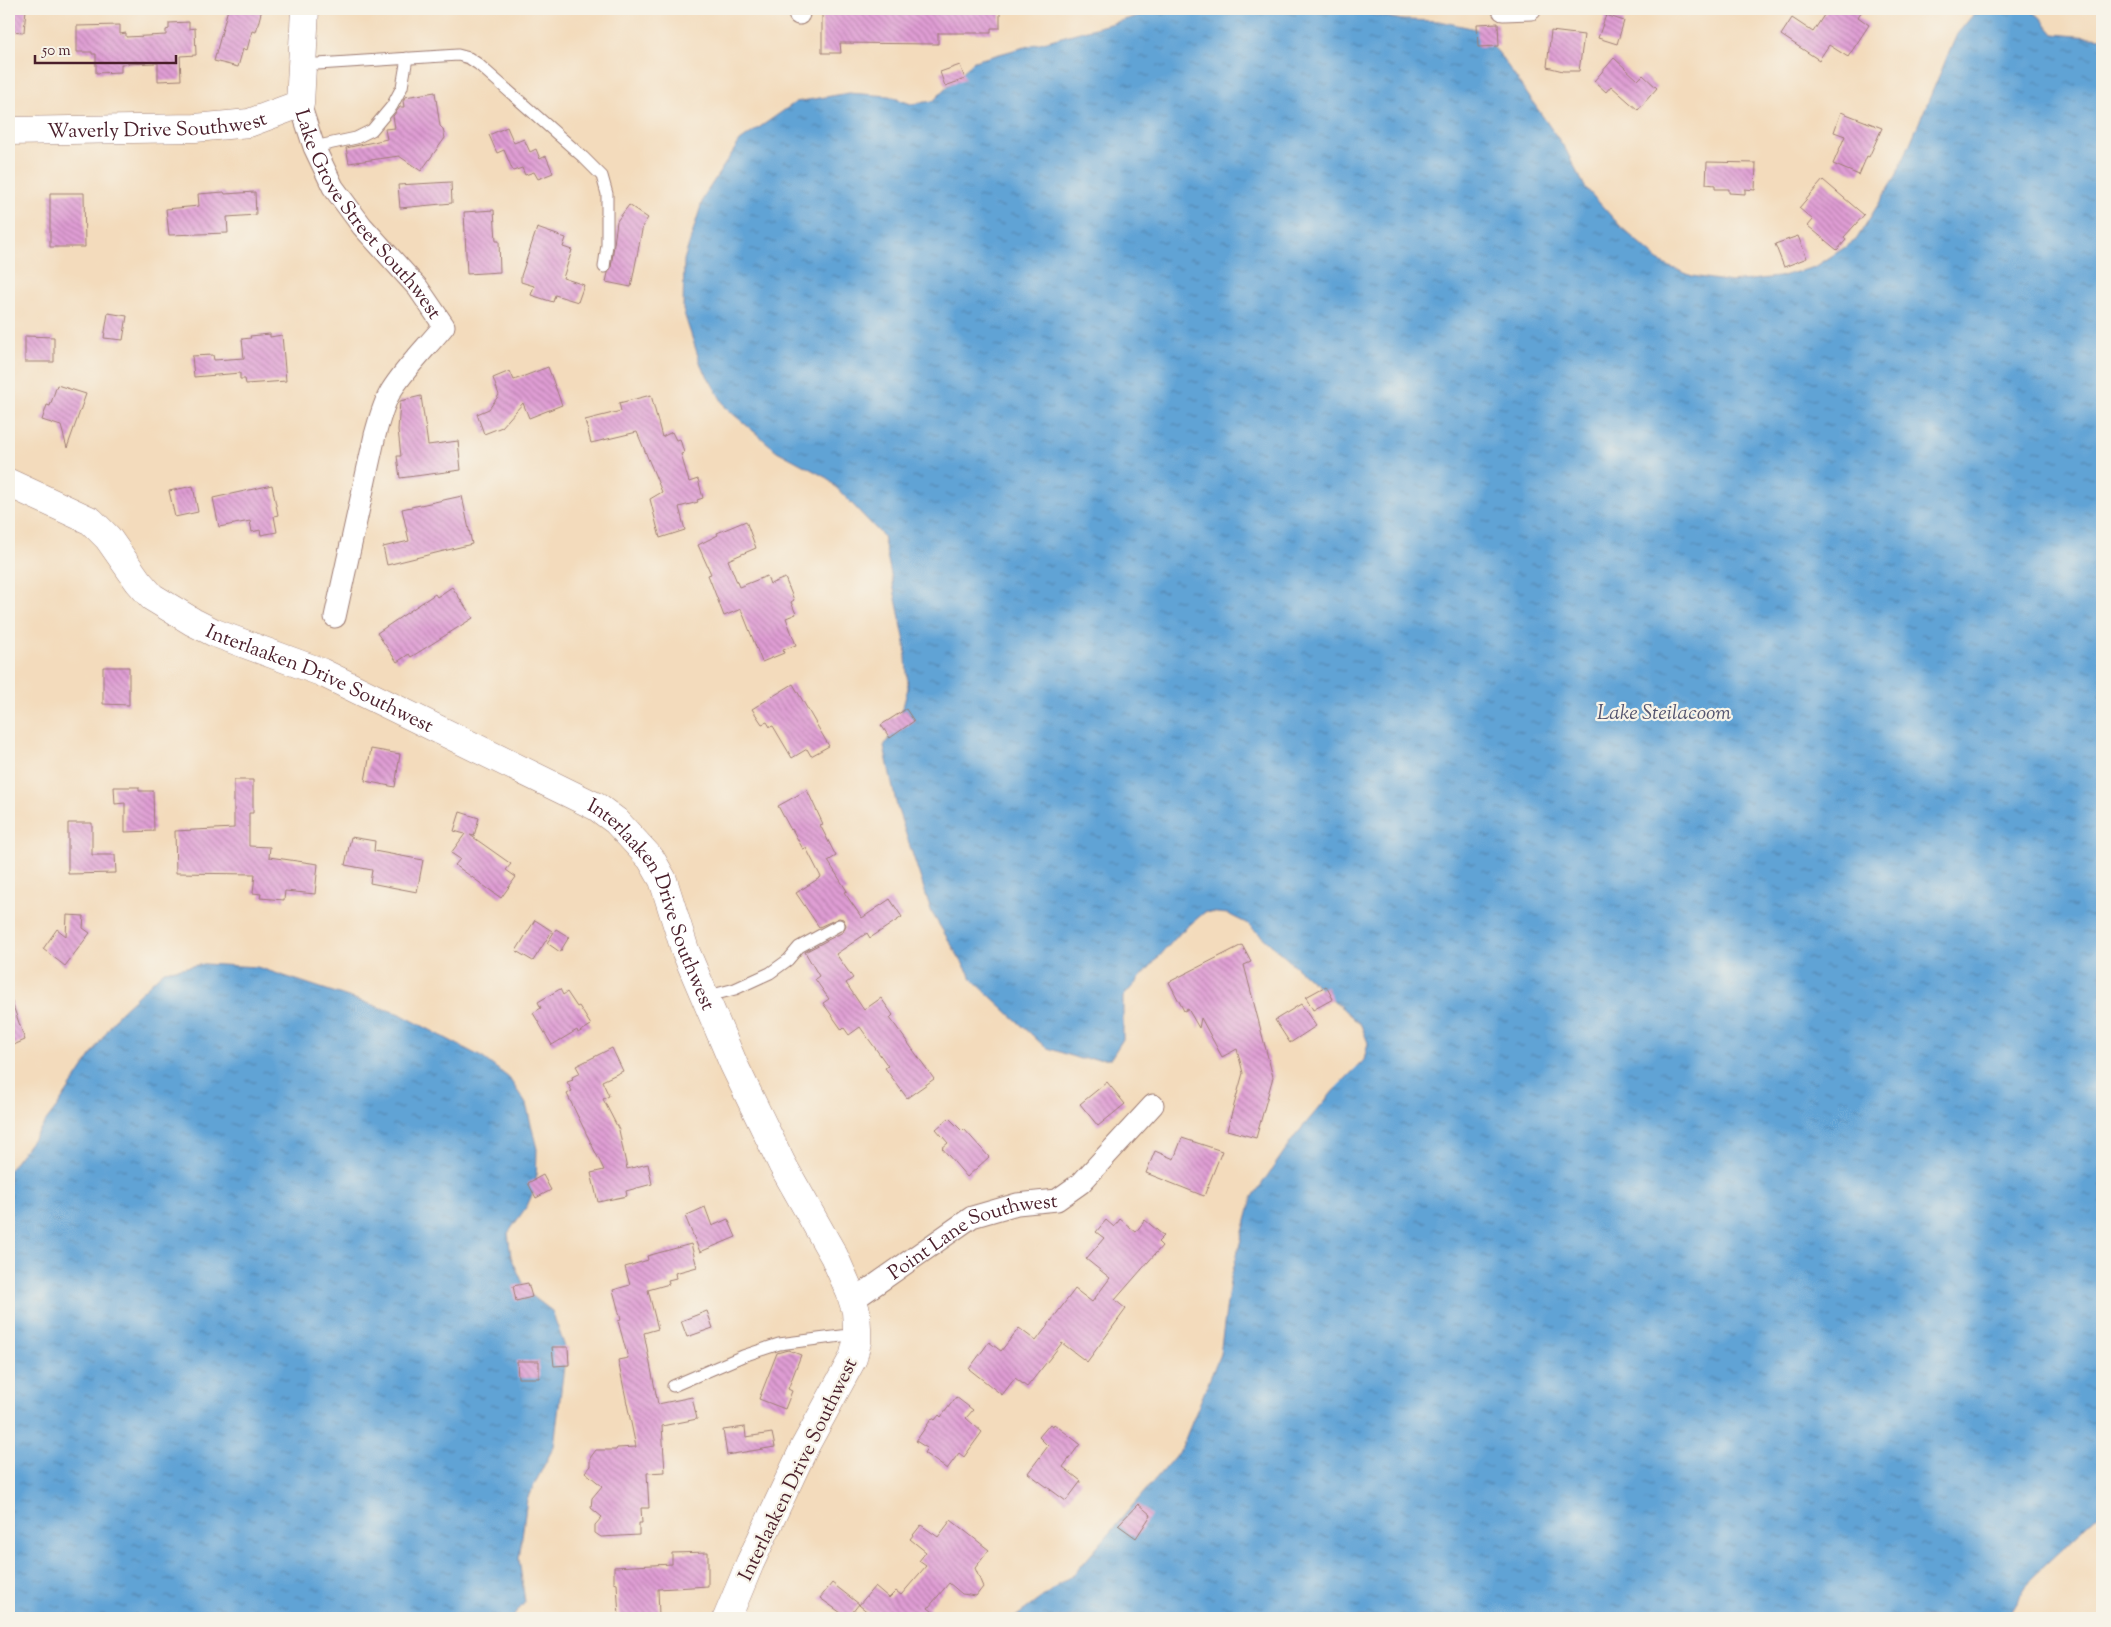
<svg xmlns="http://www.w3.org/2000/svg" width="2111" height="1627" viewBox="0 0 2111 1627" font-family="'Sorts Mill Goudy',serif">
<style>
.water{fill:url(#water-ripples);stroke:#566180}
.building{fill:url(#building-back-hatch)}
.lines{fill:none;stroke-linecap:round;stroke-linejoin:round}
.lane-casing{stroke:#9e7d74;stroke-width:13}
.street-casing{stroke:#9e7d74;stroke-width:23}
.secondary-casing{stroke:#9e7d74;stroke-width:29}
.lane{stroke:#fff;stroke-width:11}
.street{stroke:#fff;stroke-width:21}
.secondary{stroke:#fff;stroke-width:28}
.labels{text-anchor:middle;stroke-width:4.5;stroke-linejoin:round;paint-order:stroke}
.street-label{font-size:20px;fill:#4a1f2b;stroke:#f7f3e8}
.water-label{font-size:21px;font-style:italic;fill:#53546f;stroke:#f7f3e8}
</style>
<defs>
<pattern id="water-ripples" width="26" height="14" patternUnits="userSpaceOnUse" patternTransform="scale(1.25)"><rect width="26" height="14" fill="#61a3d5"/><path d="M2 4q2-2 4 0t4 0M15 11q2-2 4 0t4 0" fill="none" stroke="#5284ad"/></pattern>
<pattern id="building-back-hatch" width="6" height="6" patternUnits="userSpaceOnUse" patternTransform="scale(1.25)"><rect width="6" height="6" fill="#df9dd4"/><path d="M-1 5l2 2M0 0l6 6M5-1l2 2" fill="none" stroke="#b77fac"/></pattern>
</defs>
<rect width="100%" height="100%" fill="#f7f3e8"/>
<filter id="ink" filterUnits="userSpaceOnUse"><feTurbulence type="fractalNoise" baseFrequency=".02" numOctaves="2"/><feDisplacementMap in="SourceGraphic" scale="10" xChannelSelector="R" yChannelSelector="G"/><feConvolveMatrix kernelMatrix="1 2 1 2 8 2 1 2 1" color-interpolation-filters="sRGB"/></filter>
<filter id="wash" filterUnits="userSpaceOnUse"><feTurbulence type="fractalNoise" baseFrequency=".0096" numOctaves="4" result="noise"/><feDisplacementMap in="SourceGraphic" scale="20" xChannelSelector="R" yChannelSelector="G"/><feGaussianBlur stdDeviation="1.12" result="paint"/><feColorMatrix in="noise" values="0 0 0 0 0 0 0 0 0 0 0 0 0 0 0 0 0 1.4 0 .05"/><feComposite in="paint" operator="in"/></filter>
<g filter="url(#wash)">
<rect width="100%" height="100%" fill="#f3dbbc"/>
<path class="water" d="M 1164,9 L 1341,9 L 1403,20 L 1439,21 L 1476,29 L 1498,52 L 1566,150 L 1585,187 L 1621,227 L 1663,264 L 1692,276 L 1731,282 L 1778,277 L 1815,267 L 1856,240 L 1896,176 L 1957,34 L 1978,9 L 2030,9 L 2040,17 L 2054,34 L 2102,38 L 2102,1511 L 2031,1578 L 2007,1618 L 1014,1618 L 1076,1572 L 1181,1449 L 1220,1354 L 1230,1281 L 1252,1198 L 1295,1136 L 1335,1089 L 1364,1060 L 1368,1043 L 1361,1025 L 1248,924 L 1228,914 L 1205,912 L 1181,932 L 1123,997 L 1123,1039 L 1111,1058 L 1080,1059 L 1045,1047 L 973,980 L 932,913 L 897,807 L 884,746 L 899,722 L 908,688 L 905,642 L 883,536 L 827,478 L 777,451 L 726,408 L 701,365 L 683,310 L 684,260 L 704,196 L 740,141 L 796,102 L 849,93 L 889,96 L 911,104 L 933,101 L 974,61 Z
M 204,964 L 257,967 L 400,1014 L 483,1058 L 509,1078 L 526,1104 L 537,1149 L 536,1186 L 527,1206 L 508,1233 L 511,1257 L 527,1292 L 552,1311 L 566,1350 L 554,1446 L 527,1499 L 519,1559 L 525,1602 L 512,1618 L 9,1618 L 9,1170 L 57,1107 L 119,1013 L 164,971 Z"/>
<g id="blocks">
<path class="building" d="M 9,9 L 26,9 L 24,32 L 9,31 Z
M 228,9 L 262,9 L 256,32 L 252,31 L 247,50 L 243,49 L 238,67 L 214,61 Z
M 822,9 L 881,9 L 881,12 L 915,12 L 915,9 L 1000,9 L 1000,28 L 991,28 L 991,33 L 938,33 L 938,44 L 840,43 L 841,53 L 822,53 Z
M 1828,9 L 1863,9 L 1858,17 L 1869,25 L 1848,57 L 1829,45 L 1819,60 L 1781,35 L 1792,18 L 1813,32 Z
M 1606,15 L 1624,21 L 1617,44 L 1598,38 Z
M 189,22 L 189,29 L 195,28 L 196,55 L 180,56 L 181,80 L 158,81 L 158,63 L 121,64 L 121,72 L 96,73 L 96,54 L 92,54 L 92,52 L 77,52 L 77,26 L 120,25 L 120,34 L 126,33 L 126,37 L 166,35 L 166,30 L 169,29 L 169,23 Z
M 1498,23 L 1499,46 L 1478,47 L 1477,24 Z
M 1551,31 L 1584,35 L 1579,71 L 1563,71 L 1547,67 Z
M 1614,58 L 1638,80 L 1643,75 L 1657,88 L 1638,110 L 1611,86 L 1606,92 L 1594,81 Z
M 960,65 L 965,79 L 945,86 L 940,72 Z
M 435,92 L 440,126 L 443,129 L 445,138 L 421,171 L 399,156 L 349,163 L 346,148 L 387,139 L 385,129 L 395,128 L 393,116 L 400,107 L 404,107 L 403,101 L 405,97 Z
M 1841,112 L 1882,128 L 1869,157 L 1867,156 L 1859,175 L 1833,164 L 1845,136 L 1834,132 Z
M 507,127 L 514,143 L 524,139 L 530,152 L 536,149 L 540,159 L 546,156 L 553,173 L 538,179 L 534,172 L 525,175 L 522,168 L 513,171 L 504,150 L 497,153 L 489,135 Z
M 1707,162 L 1756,163 L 1755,190 L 1745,189 L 1745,194 L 1729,193 L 1729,189 L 1715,189 L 1715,185 L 1706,184 Z
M 1823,180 L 1864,215 L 1844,237 L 1846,240 L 1837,250 L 1808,226 L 1813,220 L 1799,208 Z
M 451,182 L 452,203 L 400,208 L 398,185 Z
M 224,192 L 225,194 L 255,192 L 256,215 L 227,217 L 228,233 L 169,235 L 166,209 L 199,206 L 198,194 Z
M 50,193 L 84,193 L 85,247 L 50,247 Z
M 629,205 L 648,218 L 643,225 L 631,287 L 606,282 L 608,273 L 611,268 L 617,221 Z
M 494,210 L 496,241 L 499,241 L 500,272 L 467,274 L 464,212 Z
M 537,228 L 566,238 L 563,247 L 572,250 L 563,278 L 584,285 L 578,302 L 555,295 L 553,302 L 531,295 L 534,286 L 521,282 L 521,276 Z
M 1798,236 L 1807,258 L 1784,267 L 1775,244 Z
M 108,313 L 127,316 L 123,340 L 104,338 Z
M 270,334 L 270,337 L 282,335 L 286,381 L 246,384 L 245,379 L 240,379 L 240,373 L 194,377 L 192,356 L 213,355 L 214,360 L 244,358 L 242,339 L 251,338 L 250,336 Z
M 25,336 L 54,337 L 54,362 L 25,362 Z
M 548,367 L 562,405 L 529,418 L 523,403 L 502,427 L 484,434 L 477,414 L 489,409 L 499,395 L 493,378 L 510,371 L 514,380 Z
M 57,385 L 86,394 L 67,448 L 61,426 L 42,420 L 47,405 L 50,406 Z
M 651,395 L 662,437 L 672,432 L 676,440 L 680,439 L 684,453 L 681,454 L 689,482 L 698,479 L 703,498 L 697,500 L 698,502 L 679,507 L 685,530 L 660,538 L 650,499 L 662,492 L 637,432 L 591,443 L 585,420 L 621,411 L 619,403 Z
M 421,396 L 428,445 L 458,441 L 461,470 L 400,478 L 397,456 L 401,456 L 398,430 L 400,401 Z
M 272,485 L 278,515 L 274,516 L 277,532 L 261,535 L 260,530 L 252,532 L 250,521 L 219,527 L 213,498 Z
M 193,486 L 198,512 L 175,517 L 169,491 Z
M 462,496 L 472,544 L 387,565 L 383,547 L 409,541 L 402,509 Z
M 746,521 L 756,548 L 728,560 L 739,587 L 767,576 L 770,584 L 785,578 L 794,600 L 791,602 L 796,614 L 786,618 L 796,645 L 783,650 L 784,653 L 762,662 L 741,609 L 724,616 L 708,575 L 711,574 L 698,545 L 718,535 L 717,533 Z
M 452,587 L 473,618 L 411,657 L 409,654 L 397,662 L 377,633 L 435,594 L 437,597 Z
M 103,667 L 129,667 L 129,705 L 103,704 Z
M 793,684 L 829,746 L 811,756 L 807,749 L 792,758 L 773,726 L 770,727 L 767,722 L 762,724 L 752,709 Z
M 906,709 L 914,721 L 890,738 L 881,725 Z
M 371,749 L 400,754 L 395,787 L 365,781 Z
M 234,780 L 253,780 L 253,813 L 249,813 L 249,846 L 270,847 L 269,857 L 318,864 L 315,894 L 285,891 L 284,900 L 260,898 L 261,894 L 253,893 L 255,874 L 176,873 L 175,831 L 234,828 Z
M 114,787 L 139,787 L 139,791 L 153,791 L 154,831 L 125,832 L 125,803 L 115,804 Z
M 807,790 L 823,824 L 820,825 L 836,856 L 828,861 L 847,891 L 844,892 L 862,918 L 890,899 L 902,917 L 870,938 L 867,933 L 836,954 L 853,978 L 846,983 L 864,1010 L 881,998 L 893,1015 L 890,1018 L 934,1079 L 907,1098 L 885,1068 L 888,1066 L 860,1027 L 849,1035 L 844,1028 L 842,1030 L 823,1003 L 829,999 L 815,979 L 819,976 L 805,952 L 843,932 L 846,925 L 843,919 L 839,918 L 819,927 L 796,893 L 821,877 L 806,848 L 803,849 L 792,829 L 791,830 L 778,806 Z
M 460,812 L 479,818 L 474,836 L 470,835 L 511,864 L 506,870 L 516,877 L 501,898 L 455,865 L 460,859 L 451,853 L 465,834 L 454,831 Z
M 68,823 L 92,823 L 92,855 L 115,855 L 116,873 L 68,874 Z
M 351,837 L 375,841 L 374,851 L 423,860 L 417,892 L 370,883 L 372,870 L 345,865 Z
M 67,915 L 84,916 L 83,928 L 90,933 L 65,966 L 43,949 L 57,929 L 66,936 Z
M 535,920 L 552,931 L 533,961 L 516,951 Z
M 556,929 L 569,937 L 560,952 L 547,943 Z
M 1242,945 L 1251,962 L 1244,965 L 1273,1077 L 1256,1138 L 1227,1130 L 1243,1073 L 1237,1049 L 1222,1057 L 1201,1018 L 1199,1028 L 1188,1009 L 1184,1011 L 1169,982 Z
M 1326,986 L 1333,999 L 1313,1010 L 1306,997 Z
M 560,989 L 563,995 L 567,992 L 577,1007 L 579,1006 L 591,1025 L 578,1033 L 577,1030 L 552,1045 L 533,1013 L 541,1008 L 538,1002 Z
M 9,1000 L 11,1000 L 25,1040 L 9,1047 Z
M 1301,1004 L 1316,1026 L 1290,1043 L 1275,1020 Z
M 612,1048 L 623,1071 L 602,1081 L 609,1096 L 603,1099 L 619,1130 L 627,1169 L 648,1164 L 652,1184 L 626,1191 L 627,1196 L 598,1202 L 591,1173 L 604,1170 L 567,1094 L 572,1091 L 567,1082 L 573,1080 L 572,1077 L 580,1073 L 576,1066 Z
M 1107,1082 L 1125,1104 L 1098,1126 L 1080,1104 Z
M 949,1118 L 962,1131 L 964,1129 L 989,1157 L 967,1177 L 942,1148 L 948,1143 L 936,1129 Z
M 1182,1138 L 1222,1151 L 1204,1196 L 1146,1173 L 1155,1151 L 1174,1159 Z
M 543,1175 L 551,1190 L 536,1198 L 528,1183 Z
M 705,1207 L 712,1226 L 728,1219 L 736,1237 L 700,1252 L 685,1216 Z
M 1120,1219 L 1136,1232 L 1145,1220 L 1164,1236 L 1158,1242 L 1162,1246 L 1115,1300 L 1126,1309 L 1087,1362 L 1062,1343 L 1027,1387 L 1015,1378 L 1002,1395 L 969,1369 L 989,1342 L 1001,1351 L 1019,1328 L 1036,1341 L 1075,1289 L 1092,1302 L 1110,1278 L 1086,1259 L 1104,1238 L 1096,1232 L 1106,1220 L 1114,1227 Z
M 691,1244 L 697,1267 L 675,1273 L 676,1278 L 668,1280 L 669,1284 L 648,1290 L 658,1329 L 644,1333 L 658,1404 L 692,1397 L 697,1419 L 662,1426 L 665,1472 L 647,1473 L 649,1508 L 641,1508 L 642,1523 L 639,1523 L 639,1535 L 601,1537 L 595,1533 L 595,1525 L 602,1517 L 591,1508 L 592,1498 L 602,1486 L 585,1472 L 590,1466 L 590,1458 L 596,1450 L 616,1450 L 617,1448 L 636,1447 L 618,1360 L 628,1358 L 618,1321 L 621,1320 L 613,1290 L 630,1285 L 625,1267 L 648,1260 L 647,1256 Z
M 528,1283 L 532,1297 L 516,1301 L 513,1286 Z
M 707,1311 L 713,1328 L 687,1337 L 681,1321 Z
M 552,1347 L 568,1347 L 569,1365 L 554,1366 Z
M 788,1350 L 801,1355 L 788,1389 L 792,1391 L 785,1409 L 759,1399 L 777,1353 Z
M 517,1361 L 539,1361 L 539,1378 L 518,1378 Z
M 956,1397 L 973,1410 L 966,1418 L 982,1432 L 964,1457 L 959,1453 L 947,1469 L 924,1453 L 927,1448 L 916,1441 L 932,1418 L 935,1420 L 939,1415 L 941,1417 Z
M 1050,1424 L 1053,1426 L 1054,1424 L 1080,1444 L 1063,1467 L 1081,1481 L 1066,1501 L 1028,1473 L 1048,1446 L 1039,1437 Z
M 745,1427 L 746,1437 L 772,1433 L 775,1447 L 727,1455 L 723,1430 Z
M 1138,1504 L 1151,1515 L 1136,1538 L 1118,1525 Z
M 951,1520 L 989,1550 L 975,1568 L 983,1587 L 976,1596 L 962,1594 L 949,1583 L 928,1608 L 941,1618 L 875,1618 L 859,1605 L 875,1586 L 889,1598 L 896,1591 L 901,1595 L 926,1566 L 919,1561 L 926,1552 L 910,1539 L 921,1525 L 938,1537 Z
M 708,1552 L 708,1586 L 658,1589 L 659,1616 L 619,1617 L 617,1584 L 614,1583 L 614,1567 L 672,1564 L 672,1553 Z
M 832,1583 L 859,1604 L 848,1618 L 820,1598 Z"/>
</g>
</g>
<g filter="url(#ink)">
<use href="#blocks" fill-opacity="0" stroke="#9e7d74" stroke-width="1"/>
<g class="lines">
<defs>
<path id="lane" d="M 302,65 L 458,55 L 469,58 L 478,64 L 583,157 L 602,176 L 607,194 L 607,245 L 604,267
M 314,147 L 356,138 L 372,130 L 392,106 L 402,87 L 407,58
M 705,997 L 735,989 L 770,973 L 788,960 L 799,947 L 839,925
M 673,1386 L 743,1356 L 779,1344 L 857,1334"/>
<g id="street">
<path d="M 1503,10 L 1531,9"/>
<path d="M 799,14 L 799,9"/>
<path id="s1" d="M 300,104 L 314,147 L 333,187 L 362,226 L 418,288 L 444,326 C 426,348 406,367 391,391 C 383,404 379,421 375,435 L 335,617"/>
<path id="s2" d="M 852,1301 L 972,1217 L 1017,1204 L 1057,1200 L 1081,1183 L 1153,1105"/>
</g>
<g id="secondary">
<path id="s3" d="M 9,131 L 195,128 L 249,123 L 300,104 L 305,9"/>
<path id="s4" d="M 9,483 L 91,521 L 108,538 L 138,581 L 152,597 L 193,622 L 215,633 L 321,672 L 597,807 L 616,821 L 651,859 L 663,880 L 685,950 L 734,1065 L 782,1164 L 834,1256 L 850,1292 L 856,1311 L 857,1328 L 857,1342 L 853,1358 L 804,1448 L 750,1563 L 727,1618"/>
</g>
</defs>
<use href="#lane" class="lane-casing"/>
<use href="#street" class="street-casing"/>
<use href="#secondary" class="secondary-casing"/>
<use href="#lane" class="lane"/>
<use href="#street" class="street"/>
<use href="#secondary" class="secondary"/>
</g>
</g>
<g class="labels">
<g class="street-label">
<text dy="7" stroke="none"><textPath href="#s3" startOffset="148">Waverly Drive Southwest</textPath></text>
<text dy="7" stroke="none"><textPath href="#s1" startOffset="131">Lake Grove Street Southwest</textPath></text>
<text dy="7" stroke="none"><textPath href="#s4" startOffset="375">Interlaaken Drive Southwest</textPath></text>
<text dy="7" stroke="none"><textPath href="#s4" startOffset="795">Interlaaken Drive Southwest</textPath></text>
<text dy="7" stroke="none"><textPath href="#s2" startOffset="140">Point Lane Southwest</textPath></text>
<text transform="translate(797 1469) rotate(-64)" y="7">Interlaaken Drive Southwest</text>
</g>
<g class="water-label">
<text x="1664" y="719">Lake Steilacoom</text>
</g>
</g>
<rect width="2111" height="1627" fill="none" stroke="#f7f3e8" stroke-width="30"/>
<path d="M35 55v8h141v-8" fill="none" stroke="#4a1f2b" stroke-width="2.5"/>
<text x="42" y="55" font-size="15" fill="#4a1f2b" stroke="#f7f3e8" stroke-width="4" paint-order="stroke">50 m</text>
</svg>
